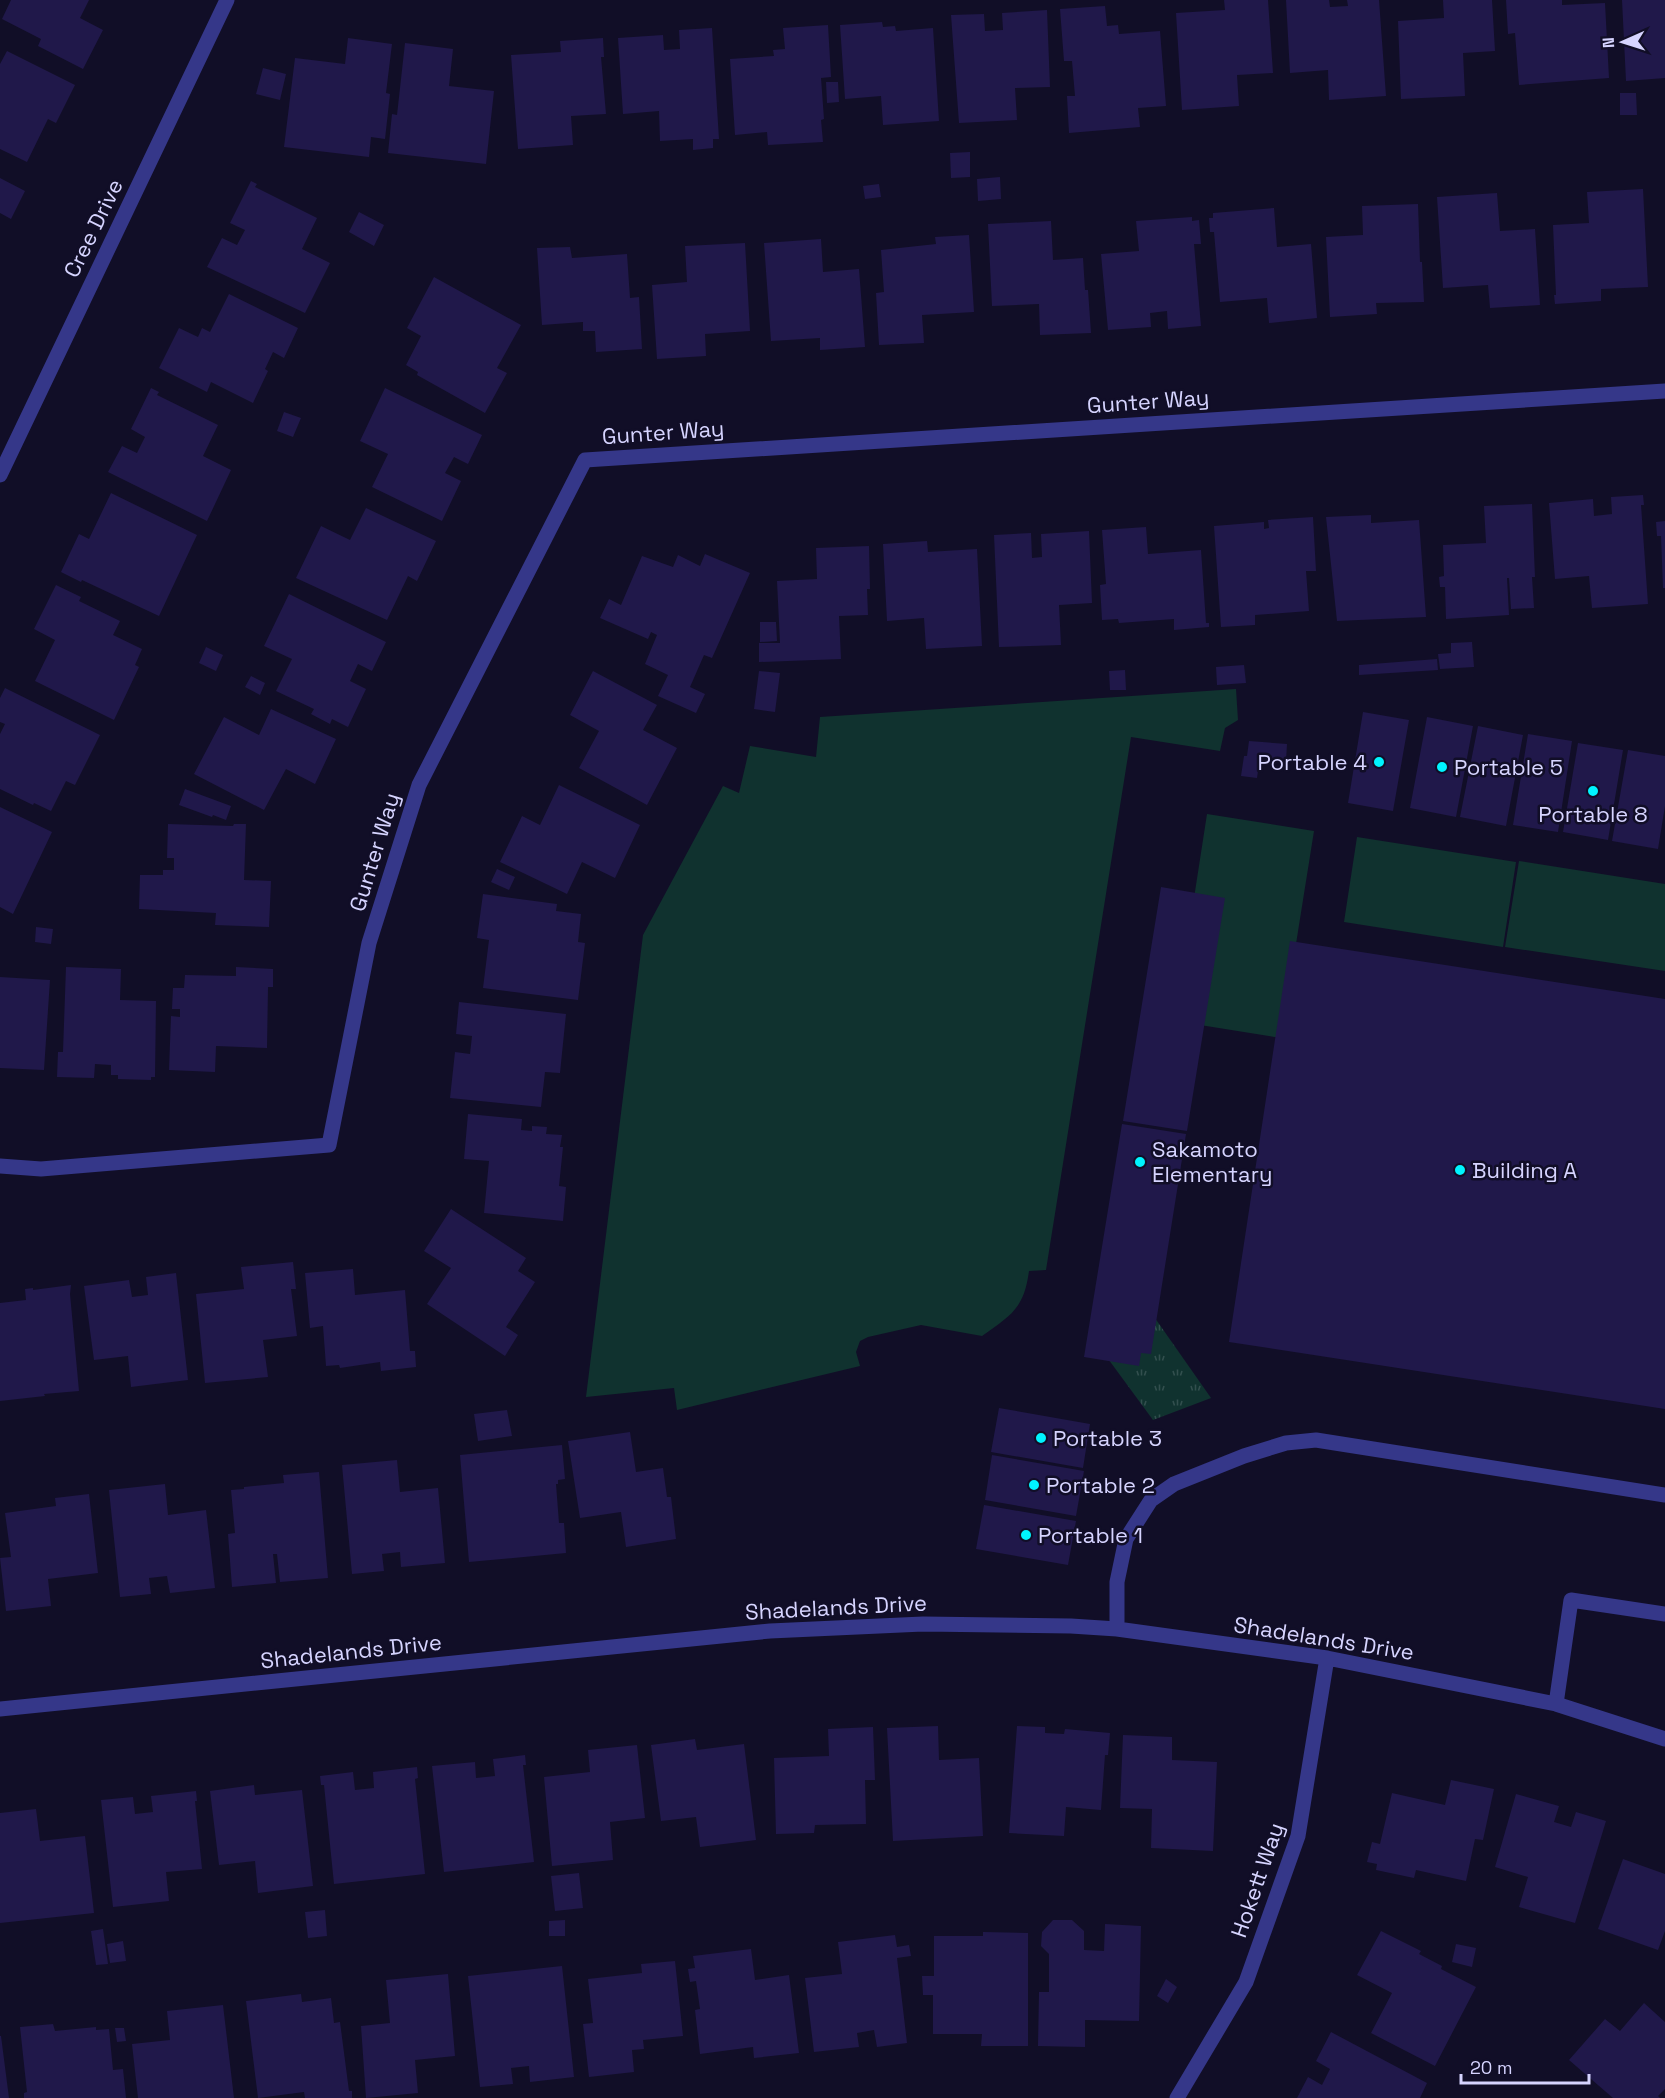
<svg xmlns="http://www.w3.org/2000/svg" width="1665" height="2098" viewBox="0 0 1665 2098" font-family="'Space Grotesk',sans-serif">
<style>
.green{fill:#10322f}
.park{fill:url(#park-tufts)}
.building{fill:#20184a}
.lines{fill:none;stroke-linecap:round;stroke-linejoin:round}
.minor{stroke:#353789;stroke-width:15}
.poi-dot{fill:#00f4ff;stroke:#110e27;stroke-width:2}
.labels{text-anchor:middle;stroke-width:5;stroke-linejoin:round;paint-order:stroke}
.street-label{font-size:22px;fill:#d6d4ff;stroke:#110e27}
.poi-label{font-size:22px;fill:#d6d4ff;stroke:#110e27;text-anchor:start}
</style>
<defs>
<pattern id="park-tufts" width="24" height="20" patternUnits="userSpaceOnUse" patternTransform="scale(1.5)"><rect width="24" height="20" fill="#10322f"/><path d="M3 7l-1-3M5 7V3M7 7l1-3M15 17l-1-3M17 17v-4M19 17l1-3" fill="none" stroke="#324f4e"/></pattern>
</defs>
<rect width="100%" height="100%" fill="#110e27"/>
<path class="green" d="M 1236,689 L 1238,720 L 1225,728 L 1220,751 L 1131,737 L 1046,1270 L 1029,1271 C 1024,1309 1011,1315 982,1336 L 921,1325 L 868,1337 L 860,1341 L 856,1352 L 860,1366 L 677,1410 L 674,1388 L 586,1397 L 643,935 L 723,786 L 739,793 L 750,746 L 816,757 L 820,717 Z
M 1207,814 L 1314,831 L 1281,1038 L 1175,1021 Z
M 1357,837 L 1516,862 L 1503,947 L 1344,922 Z
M 1519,861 L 1665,884 L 1665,971 L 1505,947 Z"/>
<path class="park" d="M 1150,1311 L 1211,1398 L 1153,1420 L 1095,1341 Z"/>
<path class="building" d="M 11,0 L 89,0 L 80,18 L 103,30 L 83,69 L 38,46 L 41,39 L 2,19 Z
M 1224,0 L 1268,0 L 1273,73 L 1237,75 L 1239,106 L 1182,110 L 1176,13 L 1225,10 Z
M 1286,0 L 1329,0 L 1330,7 L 1348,6 L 1347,0 L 1379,0 L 1386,96 L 1329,100 L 1328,70 L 1290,73 Z
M 1443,0 L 1492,0 L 1495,51 L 1463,53 L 1465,96 L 1401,99 L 1398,21 L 1444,18 Z
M 1506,0 L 1562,0 L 1562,5 L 1605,3 L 1609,78 L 1519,85 L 1515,33 L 1508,34 Z
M 1622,0 L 1665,0 L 1665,78 L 1626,81 Z
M 1105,6 L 1107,26 L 1118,25 L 1119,34 L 1160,31 L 1166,106 L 1138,108 L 1140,127 L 1069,133 L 1067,96 L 1075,96 L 1072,61 L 1064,61 L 1060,9 Z
M 1047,10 L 1050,87 L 1015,88 L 1017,120 L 959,123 L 951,15 L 984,14 L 985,31 L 1003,30 L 1002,13 Z
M 882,22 L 883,27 L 895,26 L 896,31 L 933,28 L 939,121 L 883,125 L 881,96 L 845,99 L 840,25 Z
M 828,25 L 831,77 L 821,78 L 824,119 L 821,120 L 823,142 L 768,145 L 767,132 L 735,135 L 730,59 L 774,56 L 773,50 L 785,49 L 783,28 Z
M 712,28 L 719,139 L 713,139 L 713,148 L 693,150 L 693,139 L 660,141 L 659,111 L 623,114 L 618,38 L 663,35 L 664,50 L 680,49 L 679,30 Z
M 348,38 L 392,44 L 386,93 L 390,94 L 385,139 L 371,137 L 369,157 L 284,147 L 295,58 L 345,64 Z
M 603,38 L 604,57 L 601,57 L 606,114 L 571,116 L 573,145 L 518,149 L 511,55 L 561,52 L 560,41 Z
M 405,43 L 453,49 L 449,86 L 494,91 L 486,164 L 388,153 L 392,114 L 397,115 Z
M 7,51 L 75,85 L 56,123 L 48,119 L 27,162 L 0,149 L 0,64 Z
M 263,68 L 286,74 L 280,100 L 256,94 Z
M 826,82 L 838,82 L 839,102 L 827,103 Z
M 1620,93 L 1636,93 L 1637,115 L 1620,115 Z
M 970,152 L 970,177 L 951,178 L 950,153 Z
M 1000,177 L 1001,199 L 978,201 L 977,179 Z
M 0,178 L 25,191 L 11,219 L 0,213 Z
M 251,181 L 257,184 L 255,187 L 317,218 L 302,249 L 330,263 L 305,313 L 207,267 L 222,238 L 237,245 L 245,230 L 230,223 Z
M 879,184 L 881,197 L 865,199 L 863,186 Z
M 1643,189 L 1648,287 L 1601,289 L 1601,301 L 1555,304 L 1554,295 L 1556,295 L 1553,225 L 1589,223 L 1587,192 Z
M 1497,193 L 1500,231 L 1535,229 L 1540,305 L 1490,308 L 1488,285 L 1443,288 L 1437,197 Z
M 1418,204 L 1420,262 L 1422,262 L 1424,302 L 1376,303 L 1377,314 L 1330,317 L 1326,237 L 1363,235 L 1362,206 Z
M 1274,208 L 1277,247 L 1311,244 L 1317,318 L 1269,323 L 1267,298 L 1220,302 L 1214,232 L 1210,232 L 1209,218 L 1213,218 L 1213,213 Z
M 359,212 L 384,225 L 374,246 L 349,232 Z
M 1192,217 L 1192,221 L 1199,220 L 1201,244 L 1194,244 L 1201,326 L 1168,329 L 1167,311 L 1150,313 L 1151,327 L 1108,330 L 1101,254 L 1139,251 L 1136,221 Z
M 1051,221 L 1053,260 L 1083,258 L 1085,290 L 1088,290 L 1091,333 L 1040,335 L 1039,304 L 992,306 L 988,224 Z
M 969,235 L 974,312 L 922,315 L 924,343 L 879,345 L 876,293 L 884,292 L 881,250 L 936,244 L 935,237 Z
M 821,239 L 823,272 L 859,269 L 865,347 L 820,350 L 820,338 L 771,341 L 764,243 Z
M 745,243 L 750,331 L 705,334 L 706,356 L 657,359 L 652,285 L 687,282 L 685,246 Z
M 570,247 L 572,258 L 627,254 L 630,298 L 639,297 L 642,349 L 596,352 L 595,331 L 583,331 L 583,322 L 542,325 L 537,248 Z
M 434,277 L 521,325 L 497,368 L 507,373 L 485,413 L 417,375 L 418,372 L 406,365 L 421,336 L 407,328 Z
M 229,294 L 298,328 L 284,358 L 273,352 L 265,369 L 268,371 L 253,403 L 211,382 L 207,392 L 159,368 L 179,328 L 198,337 L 202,328 L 210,332 Z
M 151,388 L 159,392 L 157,395 L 218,425 L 203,456 L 231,470 L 207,521 L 108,472 L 122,446 L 137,453 L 145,437 L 131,429 Z
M 385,388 L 482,435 L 468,464 L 454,457 L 445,473 L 461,481 L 442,521 L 372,487 L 388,454 L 360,441 Z
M 284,412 L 301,418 L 293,437 L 277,431 Z
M 111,493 L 197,535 L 159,616 L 82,580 L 81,582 L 61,572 L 79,534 L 89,539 Z
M 1643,495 L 1644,505 L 1641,505 L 1648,604 L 1592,608 L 1589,576 L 1555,579 L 1549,503 L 1593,499 L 1594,516 L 1612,514 L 1611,497 Z
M 1532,504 L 1535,577 L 1532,577 L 1534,608 L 1511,609 L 1509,578 L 1507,578 L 1509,615 L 1446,619 L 1445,587 L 1440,587 L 1439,577 L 1444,576 L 1443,545 L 1486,543 L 1484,506 Z
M 366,508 L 436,541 L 417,581 L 408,576 L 387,620 L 296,578 L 321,526 L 350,540 Z
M 1371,515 L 1371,523 L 1419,520 L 1426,617 L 1337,621 L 1326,517 Z
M 1313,517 L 1316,571 L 1306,571 L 1309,611 L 1255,615 L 1255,625 L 1221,627 L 1214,526 L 1264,522 L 1264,529 L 1269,528 L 1268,520 Z
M 1665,521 L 1665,588 L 1663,588 L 1661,536 L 1657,536 L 1656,522 Z
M 1146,527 L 1148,554 L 1201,550 L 1206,623 L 1209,623 L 1209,627 L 1174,630 L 1174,619 L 1119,623 L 1118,619 L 1102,620 L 1100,585 L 1106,584 L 1102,530 Z
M 1089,531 L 1092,603 L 1059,605 L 1061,645 L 999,647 L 994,535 L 1031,533 L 1032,558 L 1042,557 L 1041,534 Z
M 927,541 L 928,552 L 977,549 L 982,646 L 926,649 L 924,618 L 887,621 L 883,544 Z
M 869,546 L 870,589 L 867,589 L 868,615 L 839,616 L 841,659 L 759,662 L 759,643 L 780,643 L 777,581 L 817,579 L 816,548 Z
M 705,554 L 750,573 L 712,658 L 704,655 L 690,687 L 705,694 L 696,713 L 658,696 L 668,675 L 645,664 L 657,635 L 651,632 L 648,639 L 600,618 L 609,599 L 621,605 L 642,556 L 673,567 L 678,555 L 700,566 Z
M 56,585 L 81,597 L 79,601 L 120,621 L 113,635 L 142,649 L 135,665 L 139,667 L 114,720 L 35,681 L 55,640 L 34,629 Z
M 289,594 L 386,642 L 372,671 L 358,664 L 350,681 L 366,689 L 348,727 L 332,719 L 330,724 L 311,714 L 314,709 L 276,691 L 292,659 L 264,646 Z
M 760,622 L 776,622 L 777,641 L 760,642 Z
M 1472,642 L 1474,667 L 1440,669 L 1438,654 L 1451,653 L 1451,643 Z
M 206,647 L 223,655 L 216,671 L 199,663 Z
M 1437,659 L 1438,670 L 1359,675 L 1359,665 Z
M 1244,665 L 1246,683 L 1217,685 L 1216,667 Z
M 1125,670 L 1126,690 L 1110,690 L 1109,671 Z
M 593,671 L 657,705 L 643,730 L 677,748 L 647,805 L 579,768 L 599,731 L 570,715 Z
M 759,671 L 780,673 L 775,712 L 754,709 Z
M 251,676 L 265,683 L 260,695 L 245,687 Z
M 5,688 L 100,735 L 75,785 L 66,781 L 51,811 L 34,803 L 33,805 L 0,789 L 0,734 L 5,724 L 0,722 L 0,698 Z
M 271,709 L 336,739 L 315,784 L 286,769 L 264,810 L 194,774 L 224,717 L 259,735 Z
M 1363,712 L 1409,720 L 1393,811 L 1348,803 Z
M 1427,717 L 1473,726 L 1456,817 L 1410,808 Z
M 1478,726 L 1523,735 L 1506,826 L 1460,817 Z
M 1528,734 L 1572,741 L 1558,832 L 1513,825 Z
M 1249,741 L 1287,744 L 1286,761 L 1260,758 L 1257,778 L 1241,776 L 1244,756 L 1247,756 Z
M 1578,743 L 1623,750 L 1608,840 L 1563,832 Z
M 1628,750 L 1665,756 L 1665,806 L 1658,849 L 1612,841 Z
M 559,785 L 640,825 L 615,878 L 582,862 L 567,894 L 500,862 L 522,816 L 540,825 Z
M 185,789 L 231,806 L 226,820 L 213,815 L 212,817 L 179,805 Z
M 0,807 L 52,832 L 13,914 L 0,907 Z
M 168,824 L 233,826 L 234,824 L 246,824 L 244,880 L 271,881 L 269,927 L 215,925 L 216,913 L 139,909 L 140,875 L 163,875 L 163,870 L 174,870 L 174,858 L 167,858 Z
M 497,869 L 515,877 L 509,890 L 491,882 Z
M 1161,887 L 1225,898 L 1187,1131 L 1123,1121 Z
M 483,894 L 557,904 L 556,911 L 581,914 L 578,942 L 585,943 L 578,1000 L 483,988 L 489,940 L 477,938 Z
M 36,927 L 53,929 L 51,944 L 35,942 Z
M 1290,941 L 1665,999 L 1665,1409 L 1229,1342 Z
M 66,967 L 121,969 L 120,1000 L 156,1001 L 155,1077 L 151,1077 L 151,1080 L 118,1079 L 118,1075 L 111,1075 L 111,1065 L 95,1064 L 94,1078 L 57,1077 L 58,1052 L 63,1052 Z
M 236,967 L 273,969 L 273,987 L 268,987 L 267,1048 L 216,1046 L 215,1072 L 169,1070 L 171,1016 L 180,1017 L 180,1009 L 172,1009 L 173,988 L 184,988 L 185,975 L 236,976 Z
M 0,977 L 50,980 L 44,1070 L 0,1068 Z
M 459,1002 L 566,1014 L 560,1073 L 545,1072 L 541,1107 L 450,1098 L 455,1052 L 470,1054 L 472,1036 L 456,1034 Z
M 468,1114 L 522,1119 L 521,1130 L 532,1131 L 532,1126 L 547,1127 L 546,1134 L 562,1135 L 560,1147 L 563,1147 L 559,1186 L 566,1187 L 563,1221 L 484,1213 L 489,1161 L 464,1159 Z
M 1122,1124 L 1186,1134 L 1151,1354 L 1141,1353 L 1139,1366 L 1084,1357 Z
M 451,1209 L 526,1258 L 518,1271 L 535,1282 L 506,1327 L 518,1335 L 505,1356 L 427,1304 L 451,1268 L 424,1251 Z
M 293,1262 L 296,1289 L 291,1289 L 297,1336 L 263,1340 L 268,1377 L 205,1383 L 196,1294 L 244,1289 L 241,1267 Z
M 353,1269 L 355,1295 L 405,1290 L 410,1351 L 415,1351 L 416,1367 L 381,1371 L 380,1362 L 340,1368 L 339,1365 L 326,1366 L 323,1326 L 310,1328 L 305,1273 Z
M 176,1273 L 188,1380 L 131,1387 L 128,1356 L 94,1360 L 84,1286 L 129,1280 L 132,1297 L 148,1295 L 146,1277 Z
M 71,1285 L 70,1294 L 79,1391 L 44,1394 L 45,1396 L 0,1401 L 0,1303 L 26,1300 L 25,1289 L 33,1288 L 33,1290 Z
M 999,1408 L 1090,1424 L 1083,1468 L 991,1452 Z
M 507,1410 L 512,1436 L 478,1441 L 474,1414 Z
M 630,1432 L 636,1472 L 663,1468 L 667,1497 L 671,1497 L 676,1539 L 626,1547 L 621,1512 L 580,1518 L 568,1441 Z
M 562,1445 L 565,1479 L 558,1480 L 558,1484 L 556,1484 L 559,1523 L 564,1523 L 566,1553 L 469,1562 L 460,1455 Z
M 992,1455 L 1084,1471 L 1076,1516 L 985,1500 Z
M 397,1460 L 400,1492 L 438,1488 L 445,1563 L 401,1567 L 400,1552 L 382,1554 L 384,1571 L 352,1574 L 342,1465 Z
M 319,1472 L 328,1578 L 280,1582 L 277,1554 L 273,1554 L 276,1583 L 232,1587 L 228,1534 L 235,1533 L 231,1490 L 244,1489 L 244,1487 L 284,1483 L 283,1475 Z
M 165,1484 L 168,1515 L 206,1510 L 215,1588 L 170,1593 L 167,1576 L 149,1578 L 151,1594 L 120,1597 L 109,1490 Z
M 89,1494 L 98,1573 L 48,1579 L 51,1606 L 6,1611 L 0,1558 L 11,1557 L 5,1513 L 56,1506 L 55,1498 Z
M 984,1505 L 1076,1521 L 1068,1565 L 976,1549 Z
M 938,1726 L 939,1760 L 979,1758 L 983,1836 L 893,1841 L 887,1728 Z
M 1017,1726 L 1045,1727 L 1045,1733 L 1064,1734 L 1065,1729 L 1110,1733 L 1108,1755 L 1105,1755 L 1101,1810 L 1066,1807 L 1064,1836 L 1009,1833 Z
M 873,1727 L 875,1780 L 865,1780 L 866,1824 L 815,1825 L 814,1833 L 776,1834 L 774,1758 L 829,1756 L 828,1729 Z
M 1123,1735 L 1172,1737 L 1172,1760 L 1217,1762 L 1213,1851 L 1151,1848 L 1152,1809 L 1120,1808 Z
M 695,1739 L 697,1750 L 744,1744 L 756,1840 L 700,1847 L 696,1817 L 661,1821 L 651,1745 Z
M 637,1745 L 645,1818 L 610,1822 L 613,1860 L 552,1866 L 544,1777 L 590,1772 L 588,1750 Z
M 525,1755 L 526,1765 L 523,1765 L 534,1862 L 444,1872 L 432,1766 L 475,1762 L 476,1778 L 495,1776 L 493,1759 Z
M 417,1767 L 418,1778 L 415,1779 L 425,1874 L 334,1884 L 324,1785 L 321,1785 L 320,1776 L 353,1772 L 355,1790 L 374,1788 L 373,1772 Z
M 1451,1780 L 1494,1789 L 1483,1840 L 1475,1839 L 1466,1881 L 1416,1870 L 1414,1878 L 1376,1870 L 1377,1864 L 1367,1862 L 1372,1842 L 1380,1844 L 1392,1793 L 1445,1805 Z
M 254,1785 L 255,1795 L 302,1790 L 313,1886 L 258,1893 L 255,1861 L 219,1865 L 210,1791 Z
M 196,1791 L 197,1801 L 195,1801 L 202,1869 L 166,1872 L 169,1901 L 113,1907 L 101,1800 L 133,1797 L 135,1814 L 153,1812 L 151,1796 Z
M 1516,1794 L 1559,1806 L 1554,1822 L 1571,1827 L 1576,1812 L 1606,1821 L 1575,1923 L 1519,1907 L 1528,1877 L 1495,1867 Z
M 36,1809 L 40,1841 L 85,1836 L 94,1913 L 0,1923 L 0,1813 Z
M 1623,1859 L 1665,1874 L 1665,1931 L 1658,1950 L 1598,1929 Z
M 579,1873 L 583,1908 L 555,1911 L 551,1876 Z
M 325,1910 L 327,1936 L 308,1938 L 305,1912 Z
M 565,1920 L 565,1936 L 549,1936 L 549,1921 Z
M 1053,1920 L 1072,1920 L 1084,1931 L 1084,1950 L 1104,1951 L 1105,1924 L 1141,1926 L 1139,2021 L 1085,2020 L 1085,2047 L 1038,2046 L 1039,1992 L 1049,1992 L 1049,1954 L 1041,1946 L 1042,1932 Z
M 103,1929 L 108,1964 L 96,1965 L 91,1931 Z
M 1381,1931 L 1421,1951 L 1419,1954 L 1442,1966 L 1441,1969 L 1476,1987 L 1435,2066 L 1371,2033 L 1392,1993 L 1357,1975 Z
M 983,1932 L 1028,1933 L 1028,2046 L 981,2046 L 982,2034 L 933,2034 L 933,1995 L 923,1995 L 922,1976 L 934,1976 L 934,1936 L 983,1936 Z
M 895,1935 L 897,1947 L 909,1945 L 911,1956 L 897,1958 L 907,2043 L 877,2047 L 874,2030 L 857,2033 L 859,2047 L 814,2052 L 805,1978 L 842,1974 L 838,1942 Z
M 123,1941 L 126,1961 L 110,1963 L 107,1944 Z
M 1456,1944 L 1476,1948 L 1472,1967 L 1452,1962 Z
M 751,1949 L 755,1980 L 789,1975 L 799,2053 L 754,2058 L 753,2047 L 700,2054 L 695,2010 L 700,2009 L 696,1981 L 690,1982 L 688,1969 L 695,1968 L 693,1956 Z
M 675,1961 L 683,2036 L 643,2040 L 644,2049 L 632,2050 L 634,2072 L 589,2077 L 583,2024 L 593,2023 L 588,1979 L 642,1973 L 641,1964 Z
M 562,1966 L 574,2077 L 530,2082 L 529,2066 L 511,2068 L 513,2084 L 480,2087 L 468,1976 Z
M 448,1974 L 455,2056 L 415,2060 L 418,2093 L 366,2098 L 361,2026 L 390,2023 L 386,1980 Z
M 1166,1979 L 1177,1987 L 1168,2003 L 1157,1996 Z
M 301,1994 L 302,2002 L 331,1998 L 334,2023 L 340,2022 L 349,2091 L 352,2091 L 352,2098 L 305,2098 L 304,2092 L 258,2098 L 246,2001 Z
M 1644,2003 L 1665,2022 L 1665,2089 L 1658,2096 L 1660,2098 L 1613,2098 L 1569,2060 L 1605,2019 L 1620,2031 Z
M 223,2005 L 234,2098 L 138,2098 L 132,2044 L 170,2040 L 167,2011 Z
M 53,2024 L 55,2031 L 96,2027 L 96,2030 L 109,2029 L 113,2070 L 123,2069 L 126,2098 L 24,2098 L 24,2093 L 27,2092 L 20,2027 Z
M 115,2028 L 124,2028 L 126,2041 L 117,2042 Z
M 1331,2032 L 1427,2083 L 1420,2098 L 1297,2098 L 1308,2077 L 1322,2085 L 1330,2069 L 1316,2061 Z
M 0,2036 L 1,2036 L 9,2098 L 0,2098 Z"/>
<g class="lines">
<path class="minor" d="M 0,475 L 227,0
M 0,1166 L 41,1169 L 329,1145 L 369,943 L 419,785 L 585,460 L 1665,391
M 1117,1629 L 1117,1582 L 1126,1539 L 1151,1500 L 1174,1484 L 1244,1456 L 1286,1443 L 1316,1440 L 1665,1495
M 1556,1704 L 1571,1600 L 1665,1614
M 0,1709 L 770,1631 L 923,1624 L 1071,1626 L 1117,1629 L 1327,1658 L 1556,1704 L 1665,1739
M 1177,2098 L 1246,1982 L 1298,1836 L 1327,1658"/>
</g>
<g class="poi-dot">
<circle cx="1379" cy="762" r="6"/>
<circle cx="1442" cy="767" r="6"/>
<circle cx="1593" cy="791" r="6"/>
<circle cx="1140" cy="1162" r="6"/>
<circle cx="1460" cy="1170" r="6"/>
<circle cx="1041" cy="1438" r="6"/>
<circle cx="1034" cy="1485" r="6"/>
<circle cx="1026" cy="1535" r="6"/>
</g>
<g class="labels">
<g class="street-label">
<text transform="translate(93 228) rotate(-64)" y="8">Cree Drive</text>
<text transform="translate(1148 401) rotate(-4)" y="8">Gunter Way</text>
<text transform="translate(663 432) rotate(-4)" y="8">Gunter Way</text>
<text transform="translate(374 852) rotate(-73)" y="8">Gunter Way</text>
<text transform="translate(836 1607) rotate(-3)" y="8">Shadelands Drive</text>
<text transform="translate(1324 1638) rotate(9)" y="8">Shadelands Drive</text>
<text transform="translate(351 1651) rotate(-6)" y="8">Shadelands Drive</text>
<text transform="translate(1257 1880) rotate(-71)" y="8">Hokett Way</text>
</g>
<g class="poi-label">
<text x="1367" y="770" text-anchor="end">Portable 4</text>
<text x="1454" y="775">Portable 5</text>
<text x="1593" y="822" text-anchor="middle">Portable 8</text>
<text x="1152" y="1157">Sakamoto<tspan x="1152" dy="25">Elementary</tspan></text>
<text x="1472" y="1178">Building A</text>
<text x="1053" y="1446">Portable 3</text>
<text x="1046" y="1493">Portable 2</text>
<text x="1038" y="1543">Portable 1</text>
</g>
</g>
<g transform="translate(1623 42) rotate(267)" stroke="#110e27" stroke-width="4.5" paint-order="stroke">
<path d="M0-4.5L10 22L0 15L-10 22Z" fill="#d6d4ff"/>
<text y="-9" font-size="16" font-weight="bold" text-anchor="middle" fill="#d6d4ff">N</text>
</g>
<path d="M1461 2074v9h128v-9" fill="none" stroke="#d6d4ff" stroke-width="3"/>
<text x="1470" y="2074" font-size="18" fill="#d6d4ff" stroke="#110e27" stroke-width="4.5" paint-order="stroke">20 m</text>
</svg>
